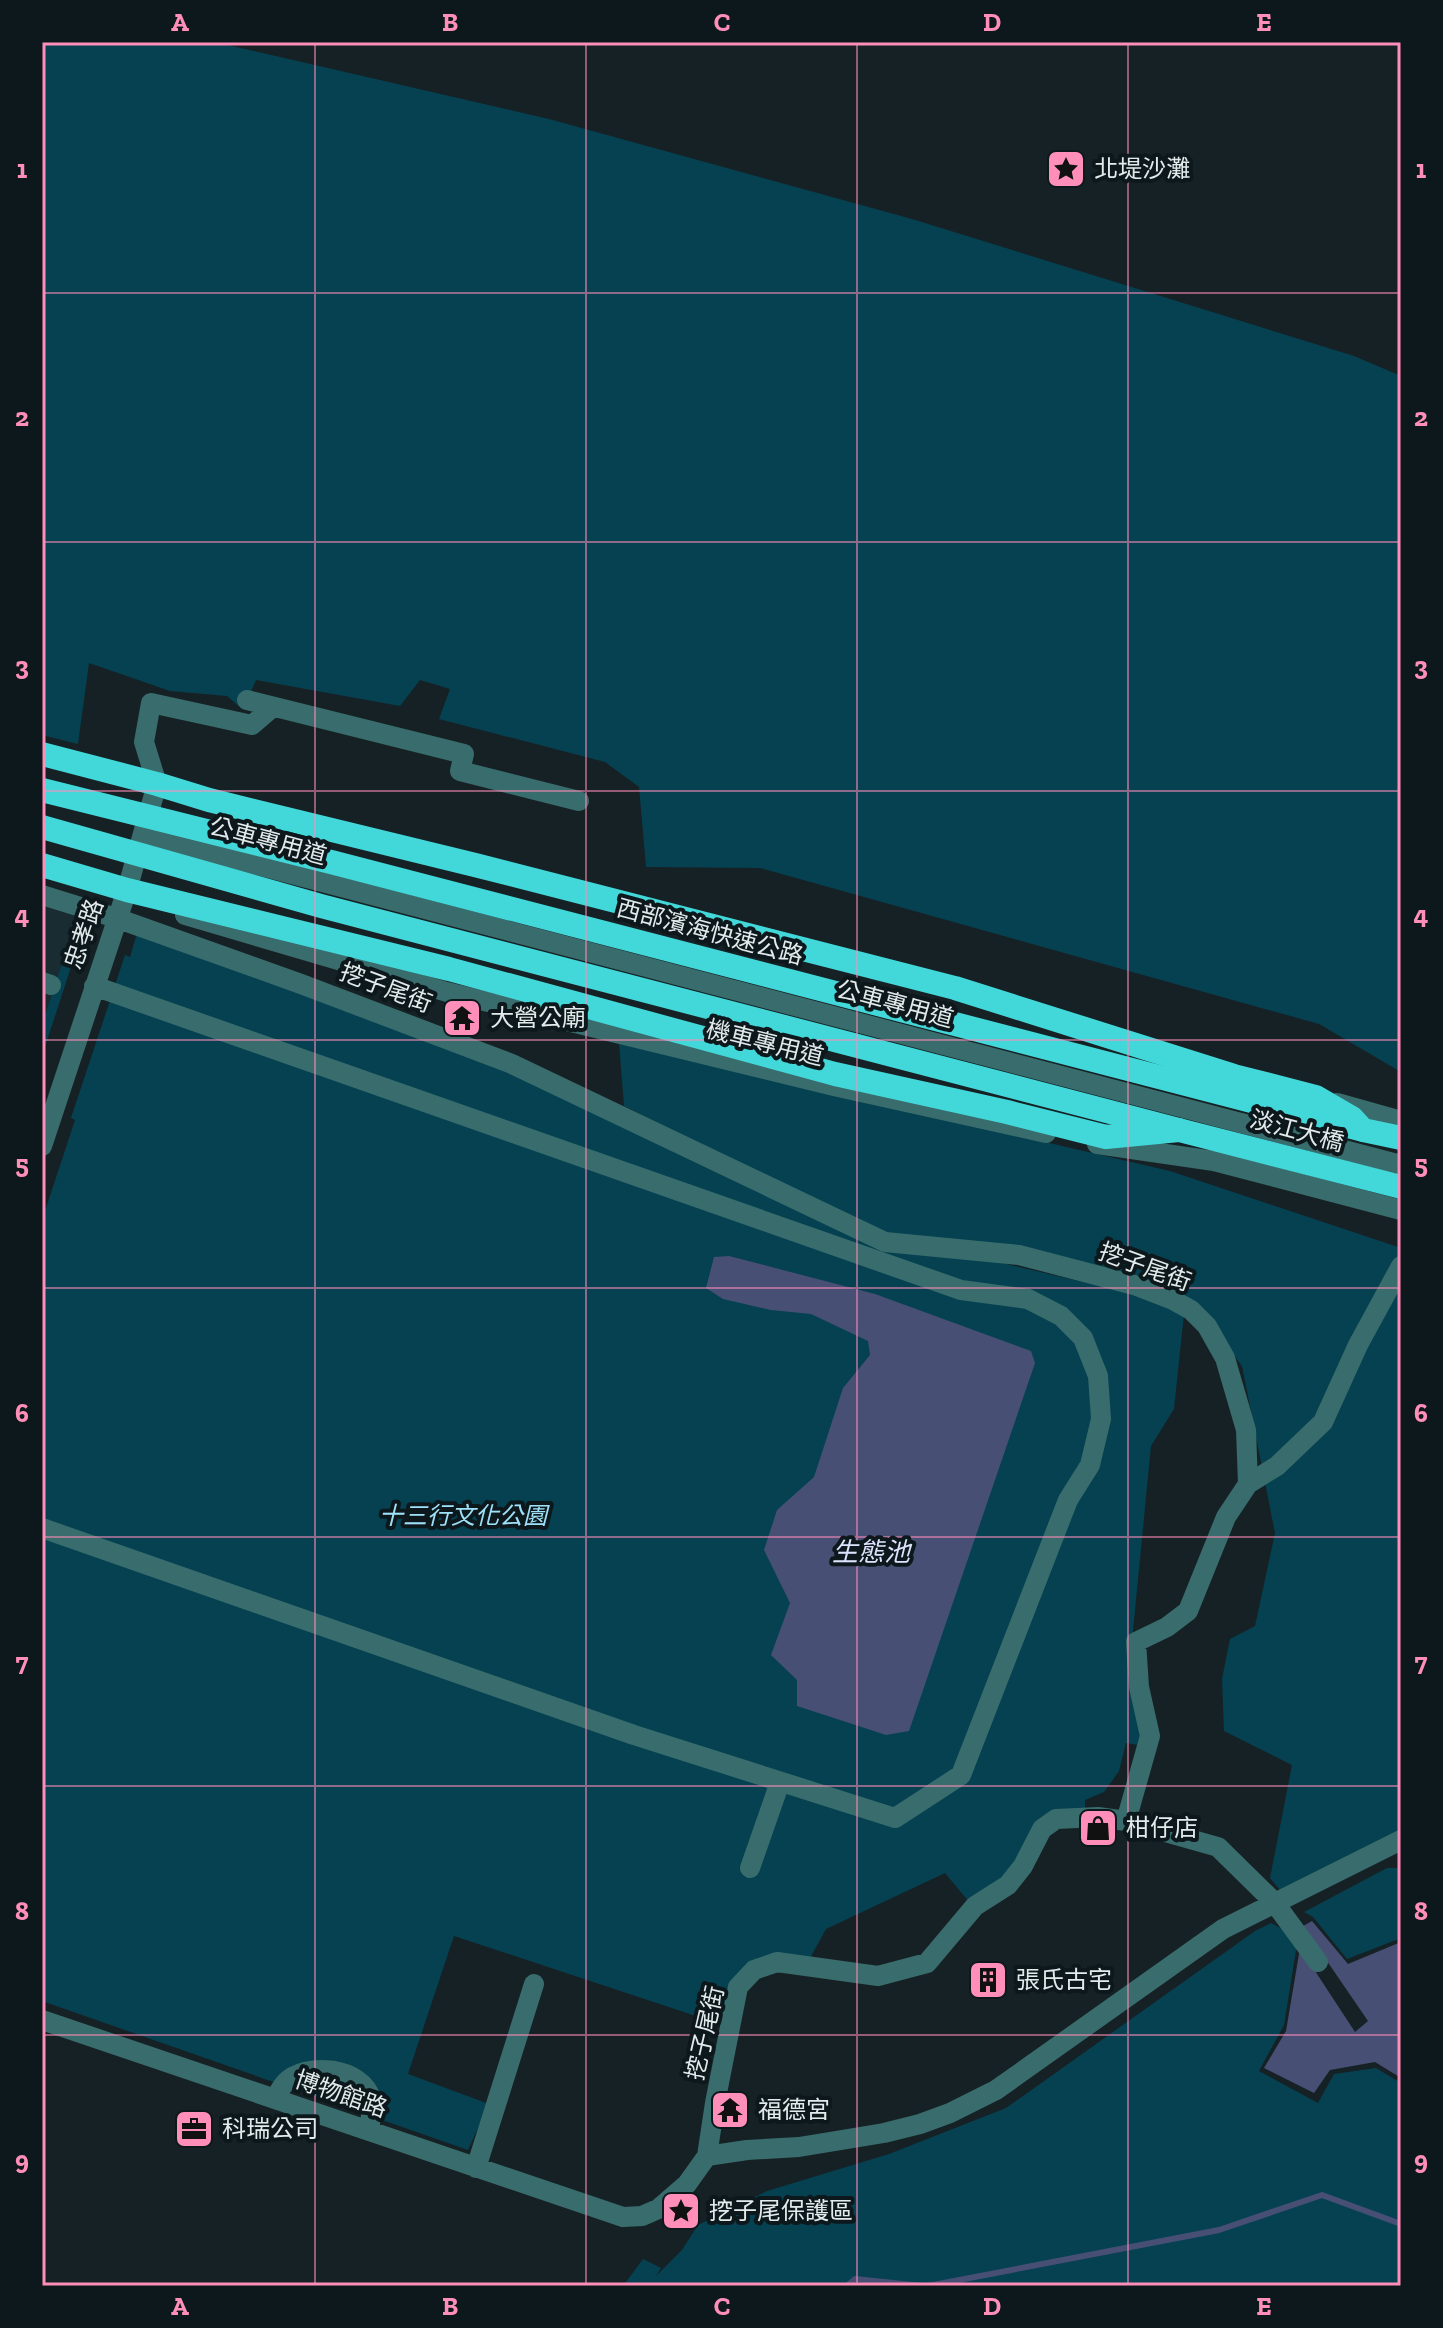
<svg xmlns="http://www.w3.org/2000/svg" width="1443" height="2328" viewBox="0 0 1443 2328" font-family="'Zilla Slab','Noto Sans TC',serif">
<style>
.built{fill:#192c32}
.green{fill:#054151}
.water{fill:#484f74}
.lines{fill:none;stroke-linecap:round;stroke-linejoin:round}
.stream{stroke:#484f74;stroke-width:6}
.minor{stroke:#396c6c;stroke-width:20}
.highway{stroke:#42d8d9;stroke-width:24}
.highway-bridge{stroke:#42d8d9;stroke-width:24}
.grid{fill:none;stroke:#ff8eb9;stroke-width:2;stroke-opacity:0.55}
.labels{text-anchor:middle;stroke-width:8;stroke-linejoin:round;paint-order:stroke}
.poi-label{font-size:24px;fill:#e2eaec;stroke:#0d181c;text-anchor:start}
.street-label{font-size:24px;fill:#e2eaec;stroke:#0d181c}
.park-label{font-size:24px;font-style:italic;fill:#9fe1f9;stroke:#0d181c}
.water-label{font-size:26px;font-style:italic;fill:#dde3fd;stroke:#0d181c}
.neatline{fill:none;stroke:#ff8eb9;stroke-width:3}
.grid-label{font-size:26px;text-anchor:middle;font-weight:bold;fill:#ff8eb9}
</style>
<rect width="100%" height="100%" fill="#162125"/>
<path class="built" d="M 42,904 L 78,915 L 42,1024 Z"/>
<path class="green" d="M 42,42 L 215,42 L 549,119 L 912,219 L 1354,356 L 1401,376 L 1401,1072 L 1319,1024 L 760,868 L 646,867 L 639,787 L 605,762 L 439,719 L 450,689 L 420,680 L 400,706 L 256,680 L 243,710 L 227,696 L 170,691 L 89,663 L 78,744 L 42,735 Z
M 78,915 L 87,918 L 42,1056 L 42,1024 Z
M 137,933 L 470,1054 L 882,1247 L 1002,1263 L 1130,1293 L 1184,1314 L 1174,1409 L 1151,1446 L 1132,1641 L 1144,1746 L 1126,1743 L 1119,1771 L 1104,1792 L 1085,1800 L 1085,1812 L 1056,1813 L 1007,1879 L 970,1903 L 945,1873 L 826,1929 L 809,1960 L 753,1963 L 726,2026 L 454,1936 L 408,2074 L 489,2104 L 468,2150 L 42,2001 L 42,1220 L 75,1120 L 71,1118 L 125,955 L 130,957 Z
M 618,1030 L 842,1095 L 1170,1171 L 1401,1248 L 1401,1833 L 1280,1890 L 1270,1878 L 1292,1765 L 1224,1731 L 1222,1679 L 1230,1639 L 1255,1626 L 1275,1533 L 1242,1366 L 1195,1305 L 889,1234 L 825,1208 L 624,1106 Z
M 1387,1868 L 1401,1868 L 1401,1938 L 1347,1959 L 1313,1917 L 1304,1912 Z
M 1271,1923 L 1288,1932 L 1297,1944 L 1284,2025 L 1259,2071 L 1318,2103 L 1334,2074 L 1376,2068 L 1401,2083 L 1401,2286 L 623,2286 L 643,2259 L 661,2268 L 656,2276 L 682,2250 L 698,2225 L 767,2191 L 889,2154 L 1006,2108 L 1255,1931 Z"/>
<path class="water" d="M 729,1256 L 875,1294 L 1031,1351 L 1035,1363 L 909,1731 L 886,1735 L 797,1706 L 797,1680 L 771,1655 L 790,1603 L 764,1550 L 777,1510 L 814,1477 L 843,1388 L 870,1355 L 868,1341 L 811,1314 L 771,1310 L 723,1299 L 706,1288 L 714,1257 Z
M 1312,1921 L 1348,1964 L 1401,1942 L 1401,2078 L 1375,2062 L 1330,2070 L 1314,2093 L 1264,2068 L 1286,2031 L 1300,1948 L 1355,2032 L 1368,2021 L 1303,1926 Z"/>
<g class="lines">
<path class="stream" d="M 847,2286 L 855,2279 L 922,2286
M 928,2286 L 1219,2230 L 1322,2195 L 1401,2224"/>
<path class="minor" d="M 247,700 L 464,754 L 460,771 L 579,801
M 157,784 L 144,742 L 151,703 L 252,725 L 273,707
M 143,835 L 1401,1165
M 42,895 L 116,918 L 301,984 L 512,1064 L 885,1242 L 1019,1255 L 1134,1285 L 1173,1300 L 1191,1310 L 1207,1326 L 1225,1358 L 1246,1430 L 1248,1484 L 1226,1517 L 1188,1611 L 1167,1627 L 1136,1642 L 1139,1687 L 1150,1736 L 1126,1821 L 1098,1817 L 1056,1819 L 1042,1829 L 1023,1866 L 1008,1885 L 975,1906 L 927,1963 L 878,1976 L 777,1962 L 754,1970 L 738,1987 L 715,2103 L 707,2156 L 687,2184 L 658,2209 L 642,2216 L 623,2217 L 42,2020
M 185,915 L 447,992 L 834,1086 L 1046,1133
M 42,982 L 51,985
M 1337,1103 L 1401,1121
M 1097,1144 L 1214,1161 L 1401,1210
M 42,1146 L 127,890 L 157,784
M 1248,1484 L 1277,1466 L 1323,1422 L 1358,1345 L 1401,1266
M 42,1528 L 634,1735 L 895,1818 L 961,1775 L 1068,1500 L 1090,1465 L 1101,1419 L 1098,1376 L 1083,1338 L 1061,1316 L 1028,1299 L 961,1290 L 94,986
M 1126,1821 L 1218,1847 L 1274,1902 L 1318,1962
M 750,1868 L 780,1782
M 275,2099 C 278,2094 281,2087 285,2083 C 305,2061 363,2067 371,2099 C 373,2108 370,2122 369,2131
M 707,2156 L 747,2150 L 799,2147 L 884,2133 L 920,2124 L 950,2113 L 996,2090 L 1223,1929 L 1401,1840
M 476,2168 L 534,1984"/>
<path class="highway" d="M 42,754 L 157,784 L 209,800 L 475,865 L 955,988 L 1234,1076 L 1316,1097 L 1352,1118 L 1363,1130 L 1401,1138
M 42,865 L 127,890 L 449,969 L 835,1074 L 1007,1112 L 1106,1137 L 1179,1130 L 1401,1187"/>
<path class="highway-bridge" d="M 42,790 L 331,862 L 1363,1130
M 42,827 L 321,906 L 1179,1130"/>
</g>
<path class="grid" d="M 315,42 L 315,2286M 586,42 L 586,2286M 857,42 L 857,2286M 1128,42 L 1128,2286M 42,293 L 1401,293M 42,542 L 1401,542M 42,791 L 1401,791M 42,1040 L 1401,1040M 42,1288 L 1401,1288M 42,1537 L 1401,1537M 42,1786 L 1401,1786M 42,2035 L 1401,2035"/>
<defs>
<symbol id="sight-square" viewBox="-11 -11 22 22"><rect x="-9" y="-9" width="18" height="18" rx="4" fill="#ff8eb9" stroke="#0d181c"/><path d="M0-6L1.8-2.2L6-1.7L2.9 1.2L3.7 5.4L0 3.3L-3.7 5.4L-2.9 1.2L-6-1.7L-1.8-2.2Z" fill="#111"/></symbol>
<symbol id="temple-square" viewBox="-11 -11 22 22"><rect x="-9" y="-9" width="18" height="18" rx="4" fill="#ff8eb9" stroke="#0d181c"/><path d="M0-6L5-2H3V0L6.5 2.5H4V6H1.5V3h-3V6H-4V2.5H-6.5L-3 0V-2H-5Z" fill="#111"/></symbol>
<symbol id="shop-square" viewBox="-11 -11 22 22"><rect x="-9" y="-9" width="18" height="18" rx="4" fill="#ff8eb9" stroke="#0d181c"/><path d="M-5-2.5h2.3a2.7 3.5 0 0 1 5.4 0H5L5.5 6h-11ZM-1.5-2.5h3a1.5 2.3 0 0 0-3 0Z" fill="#111"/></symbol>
<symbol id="building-square" viewBox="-11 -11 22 22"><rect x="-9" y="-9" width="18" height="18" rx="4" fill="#ff8eb9" stroke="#0d181c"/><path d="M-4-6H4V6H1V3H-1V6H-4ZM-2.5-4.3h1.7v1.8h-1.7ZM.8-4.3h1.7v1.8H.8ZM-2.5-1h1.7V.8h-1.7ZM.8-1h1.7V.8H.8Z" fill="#111"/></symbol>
<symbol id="office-square" viewBox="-11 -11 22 22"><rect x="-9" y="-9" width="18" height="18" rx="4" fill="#ff8eb9" stroke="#0d181c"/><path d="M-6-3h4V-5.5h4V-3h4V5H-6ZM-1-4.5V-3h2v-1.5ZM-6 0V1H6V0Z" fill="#111"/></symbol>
</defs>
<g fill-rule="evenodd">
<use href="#sight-square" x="1044" y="147" width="44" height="44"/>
<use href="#temple-square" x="440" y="996" width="44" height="44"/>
<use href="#shop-square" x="1076" y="1806" width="44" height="44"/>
<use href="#building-square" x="966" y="1958" width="44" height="44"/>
<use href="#temple-square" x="708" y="2088" width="44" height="44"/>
<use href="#office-square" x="172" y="2107" width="44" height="44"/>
<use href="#sight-square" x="659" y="2189" width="44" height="44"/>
</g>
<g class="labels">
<g class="poi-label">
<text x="1094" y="177">北堤沙灘</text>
<text x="490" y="1026">大營公廟</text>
<text x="1126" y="1836">柑仔店</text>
<text x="1016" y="1988">張氏古宅</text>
<text x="758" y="2118">福德宮</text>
<text x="222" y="2137">科瑞公司</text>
<text x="709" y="2219">挖子尾保護區</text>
</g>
<g class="street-label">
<text transform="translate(268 841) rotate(15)" y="8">公車專用道</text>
<text transform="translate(710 932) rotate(15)" y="8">西部濱海快速公路</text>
<text transform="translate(84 934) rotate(-71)" y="8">忠孝路</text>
<text transform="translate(386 988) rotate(21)" y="8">挖子尾街</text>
<text transform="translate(895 1004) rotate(15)" y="8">公車專用道</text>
<text transform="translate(765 1043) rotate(14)" y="8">機車專用道</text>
<text transform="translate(1297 1131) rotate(15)" y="8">淡江大橋</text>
<text transform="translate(1145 1267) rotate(20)" y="8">挖子尾街</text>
<text transform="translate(705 2033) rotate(-77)" y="8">挖子尾街</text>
<text transform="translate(341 2094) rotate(19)" y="8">博物館路</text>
</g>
<g class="park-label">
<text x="463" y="1524">十三行文化公園</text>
</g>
<g class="water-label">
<text x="871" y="1561">生態池</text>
</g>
</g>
<rect width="1443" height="2328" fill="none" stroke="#0d181c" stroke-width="88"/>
<rect x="44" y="44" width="1355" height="2240" class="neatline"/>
<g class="grid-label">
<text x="180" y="31">A</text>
<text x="450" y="31">B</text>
<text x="722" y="31">C</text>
<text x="992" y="31">D</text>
<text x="1264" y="31">E</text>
<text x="22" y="178">1</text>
<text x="1421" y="178">1</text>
<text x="22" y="426">2</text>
<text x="1421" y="426">2</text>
<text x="22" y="675">3</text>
<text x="1421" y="675">3</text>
<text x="22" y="924">4</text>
<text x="1421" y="924">4</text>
<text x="22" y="1173">5</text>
<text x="1421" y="1173">5</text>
<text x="22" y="1422">6</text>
<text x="1421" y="1422">6</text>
<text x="22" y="1671">7</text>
<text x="1421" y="1671">7</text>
<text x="22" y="1920">8</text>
<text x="1421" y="1920">8</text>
<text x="22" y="2169">9</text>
<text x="1421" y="2169">9</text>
<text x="180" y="2315">A</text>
<text x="450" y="2315">B</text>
<text x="722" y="2315">C</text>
<text x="992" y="2315">D</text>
<text x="1264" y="2315">E</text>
</g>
</svg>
